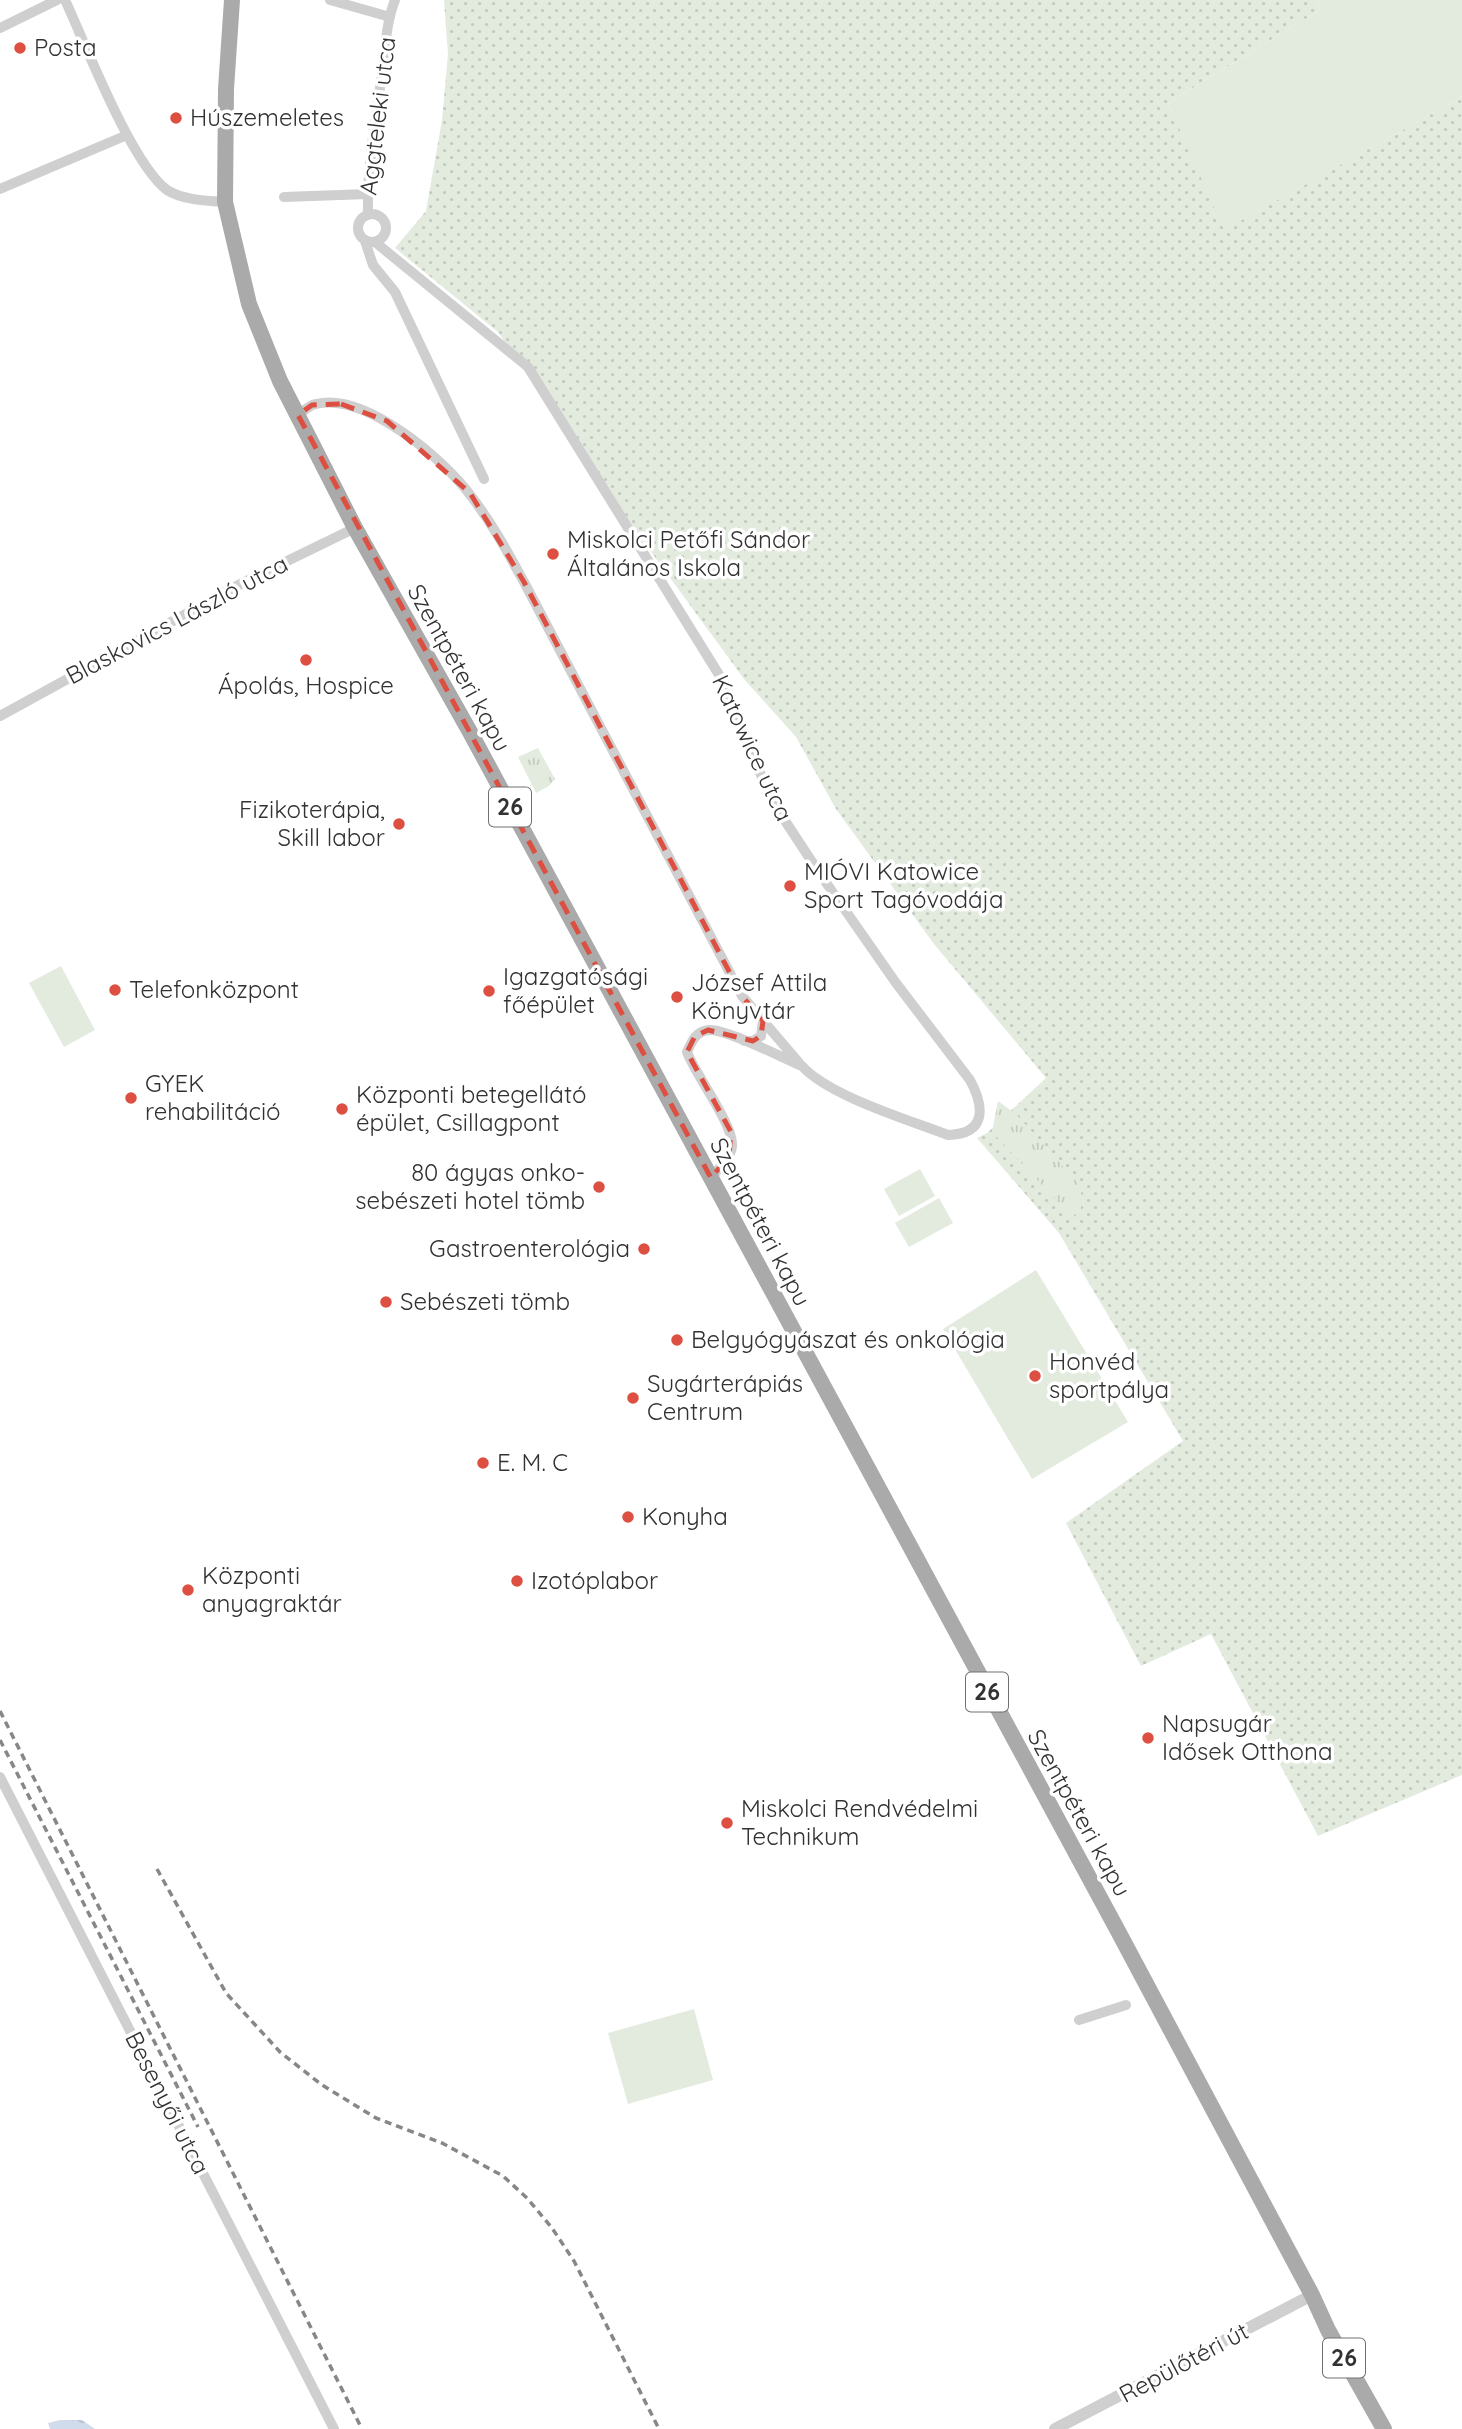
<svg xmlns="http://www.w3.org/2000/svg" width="1462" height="2429" viewBox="0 0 1462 2429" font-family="Quicksand,sans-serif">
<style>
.grass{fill:url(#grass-dots)}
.park{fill:url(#park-tufts)}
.garden{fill:#e3ebdf}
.water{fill:url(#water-ripples)}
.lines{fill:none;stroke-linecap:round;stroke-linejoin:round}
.minor{stroke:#cfcfcf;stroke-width:10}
.tertiary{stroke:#cfcfcf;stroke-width:12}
.primary{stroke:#aaa;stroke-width:16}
.rail{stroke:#878787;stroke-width:3.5;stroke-dasharray:7 5;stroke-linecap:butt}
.marked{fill:none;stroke:#dc4f41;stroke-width:5;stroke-dasharray:14 9;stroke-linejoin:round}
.poi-dot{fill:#dc4f41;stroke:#fff;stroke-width:2.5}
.labels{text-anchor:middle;stroke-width:7;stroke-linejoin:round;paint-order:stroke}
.shield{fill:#fff;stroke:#707070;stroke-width:2}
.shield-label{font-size:23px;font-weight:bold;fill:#323232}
.poi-label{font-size:24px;fill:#323232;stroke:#fff;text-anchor:start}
.street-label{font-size:24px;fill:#323232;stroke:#fff}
</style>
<defs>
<pattern id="grass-dots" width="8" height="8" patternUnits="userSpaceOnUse" patternTransform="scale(1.75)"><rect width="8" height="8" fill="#e3ebdf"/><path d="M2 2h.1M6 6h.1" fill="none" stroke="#c3cac0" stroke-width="1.8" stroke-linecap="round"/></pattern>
<pattern id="park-tufts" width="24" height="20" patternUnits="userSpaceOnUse" patternTransform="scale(1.75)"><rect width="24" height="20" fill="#e3ebdf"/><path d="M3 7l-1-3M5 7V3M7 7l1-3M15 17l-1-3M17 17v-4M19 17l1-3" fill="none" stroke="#c3cac0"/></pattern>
<pattern id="water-ripples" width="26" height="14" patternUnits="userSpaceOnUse" patternTransform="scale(1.75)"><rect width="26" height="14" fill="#d0dcec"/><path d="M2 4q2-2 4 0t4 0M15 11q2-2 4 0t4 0" fill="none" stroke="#b3bdcb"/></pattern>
</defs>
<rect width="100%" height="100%" fill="#fff"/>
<path class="grass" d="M 444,0 L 1316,0 L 1320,10 L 1168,103 L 1225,229 L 1462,97 L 1462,1775 L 1318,1836 L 1211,1634 L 1141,1666 L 1066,1523 L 1183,1441 L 1059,1233 L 977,1138 L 987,1133 L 1046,1078 L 934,944 L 836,809 L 796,737 L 744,679 L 603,486 L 498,332 L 395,248 L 426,211 L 442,120 L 448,54 Z"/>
<path class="park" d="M 538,748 L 555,779 L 549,786 L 536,793 L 518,757 Z
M 998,1101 L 1016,1114 L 1076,1181 L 1083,1198 L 1080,1212 L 1073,1218 L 992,1132 Z"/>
<path class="garden" d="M 1316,0 L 1462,0 L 1462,97 L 1224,230 L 1168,103 L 1320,10 Z
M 61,966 L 95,1030 L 64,1047 L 29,983 Z
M 920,1169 L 935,1196 L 899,1216 L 884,1189 Z
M 939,1198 L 953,1223 L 909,1247 L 895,1223 Z
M 1036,1270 L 1128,1422 L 1032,1479 L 943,1329 Z
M 694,2009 L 713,2080 L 628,2104 L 608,2033 Z"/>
<path class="water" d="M 60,2420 L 82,2420 L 95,2429 L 50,2429 L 48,2423 Z"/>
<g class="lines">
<path class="minor" d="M 65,0 C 86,45 131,163 167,190 C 182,200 208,201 225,202
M 330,0 L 390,17
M 0,28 L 57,0
M 0,189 L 127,135
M 284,197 L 368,194
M358 228a14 14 0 1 1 28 0a14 14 0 1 1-28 0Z
M 368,215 C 367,168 375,121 382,75 C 385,50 386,23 395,0
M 365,241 L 373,265 L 395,292 L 484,479
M 375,242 L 528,367 L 726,686 L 748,747 L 776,807 L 820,874 L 896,983 L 970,1080 C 985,1108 986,1134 948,1135 C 909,1120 829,1096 802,1066 C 783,1058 727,1029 709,1030 C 696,1031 692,1041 687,1052 C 696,1076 734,1125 732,1146 C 731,1158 718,1169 711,1178
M 298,415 C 304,411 309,405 316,404 C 365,392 444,459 471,496 C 492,523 508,553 524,582 L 742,996 L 800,1064
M 0,716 L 244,582 L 355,528
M 744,1041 L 753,1041 L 761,1036 L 763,1021
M 0,1777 L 334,2429
M 1079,2020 L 1126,2005"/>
<path class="tertiary" d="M 1055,2429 L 1312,2295"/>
<path class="primary" d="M 232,0 L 226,89 L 225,202 L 249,304 L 280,381 L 355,528 L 470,732 L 1118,1931 L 1312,2295 L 1328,2330 L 1384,2429"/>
<path class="rail" d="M 0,1711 L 362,2429
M 0,1740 L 198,2127
M 157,1869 L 226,1993 L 280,2052 L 322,2085 L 376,2118 L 442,2143 L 503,2176 L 527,2198 L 552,2228 L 574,2261 L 659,2429"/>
</g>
<path class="marked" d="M 341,404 L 387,421 L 470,493 L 524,582 L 742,996 L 763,1021 L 761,1036 L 753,1041 L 708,1030 L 695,1036 L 687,1052 L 731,1132 L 729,1156 L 711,1178 L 298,415 L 312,405 Z"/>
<g class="poi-dot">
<circle cx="20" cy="48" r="7"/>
<circle cx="176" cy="118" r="7"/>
<circle cx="553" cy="554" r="7"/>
<circle cx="306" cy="660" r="7"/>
<circle cx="399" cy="824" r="7"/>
<circle cx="790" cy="886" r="7"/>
<circle cx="115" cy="990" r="7"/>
<circle cx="489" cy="991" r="7"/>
<circle cx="677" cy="997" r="7"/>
<circle cx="131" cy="1098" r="7"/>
<circle cx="342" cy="1109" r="7"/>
<circle cx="599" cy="1187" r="7"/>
<circle cx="644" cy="1249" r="7"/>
<circle cx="386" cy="1302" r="7"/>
<circle cx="677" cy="1340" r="7"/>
<circle cx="1035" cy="1376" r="7"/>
<circle cx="633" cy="1398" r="7"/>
<circle cx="483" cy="1463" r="7"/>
<circle cx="628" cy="1517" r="7"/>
<circle cx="517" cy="1581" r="7"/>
<circle cx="188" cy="1590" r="7"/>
<circle cx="1148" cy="1738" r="7"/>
<circle cx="727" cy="1823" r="7"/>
</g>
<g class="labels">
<g class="shield">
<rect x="489" y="787.5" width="42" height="39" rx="5"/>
<rect x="966" y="1672.5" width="42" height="39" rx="5"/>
<rect x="1323" y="2338.5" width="42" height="39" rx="5"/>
</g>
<g class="shield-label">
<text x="510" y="815">26</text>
<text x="987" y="1700">26</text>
<text x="1344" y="2366">26</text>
</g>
<g class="poi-label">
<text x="34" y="56">Posta</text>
<text x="190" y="126">Húszemeletes</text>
<text x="567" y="548">Miskolci Petőfi Sándor<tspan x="567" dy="28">Általános Iskola</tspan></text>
<text x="306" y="694" text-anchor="middle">Ápolás, Hospice</text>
<text x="385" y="818" text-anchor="end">Fizikoterápia,<tspan x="385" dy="28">Skill labor</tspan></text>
<text x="804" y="880">MIÓVI Katowice<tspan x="804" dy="28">Sport Tagóvodája</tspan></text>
<text x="503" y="985">Igazgatósági<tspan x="503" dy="28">főépület</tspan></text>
<text x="691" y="991">József Attila<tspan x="691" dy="28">Könyvtár</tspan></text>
<text x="129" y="998">Telefonközpont</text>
<text x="145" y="1092">GYEK<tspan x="145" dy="28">rehabilitáció</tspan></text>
<text x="356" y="1103">Központi betegellátó<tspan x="356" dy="28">épület, Csillagpont</tspan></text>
<text x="585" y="1181" text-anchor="end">80 ágyas onko-<tspan x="585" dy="28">sebészeti hotel tömb</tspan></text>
<text x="630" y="1257" text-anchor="end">Gastroenterológia</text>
<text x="400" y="1310">Sebészeti tömb</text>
<text x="691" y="1348">Belgyógyászat és onkológia</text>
<text x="1049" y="1370">Honvéd<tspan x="1049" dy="28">sportpálya</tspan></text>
<text x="647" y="1392">Sugárterápiás<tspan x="647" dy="28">Centrum</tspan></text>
<text x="497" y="1471">E. M. C</text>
<text x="642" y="1525">Konyha</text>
<text x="202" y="1584">Központi<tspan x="202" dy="28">anyagraktár</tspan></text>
<text x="531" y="1589">Izotóplabor</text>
<text x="1162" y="1732">Napsugár<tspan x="1162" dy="28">Idősek Otthona</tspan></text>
<text x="741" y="1817">Miskolci Rendvédelmi<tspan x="741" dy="28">Technikum</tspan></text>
</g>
<g class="street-label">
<text transform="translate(378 116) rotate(-83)" y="8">Aggteleki utca</text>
<text transform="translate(177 620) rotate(-28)" y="8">Blaskovics László utca</text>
<text transform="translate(459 668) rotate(61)" y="8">Szentpéteri kapu</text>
<text transform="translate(752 748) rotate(65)" y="8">Katowice utca</text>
<text transform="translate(760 1222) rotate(62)" y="8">Szentpéteri kapu</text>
<text transform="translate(1079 1813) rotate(61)" y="8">Szentpéteri kapu</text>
<text transform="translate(167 2103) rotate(63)" y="8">Besenyői utca</text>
<text transform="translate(1184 2363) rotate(-28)" y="8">Repülőtéri út</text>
</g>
</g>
</svg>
